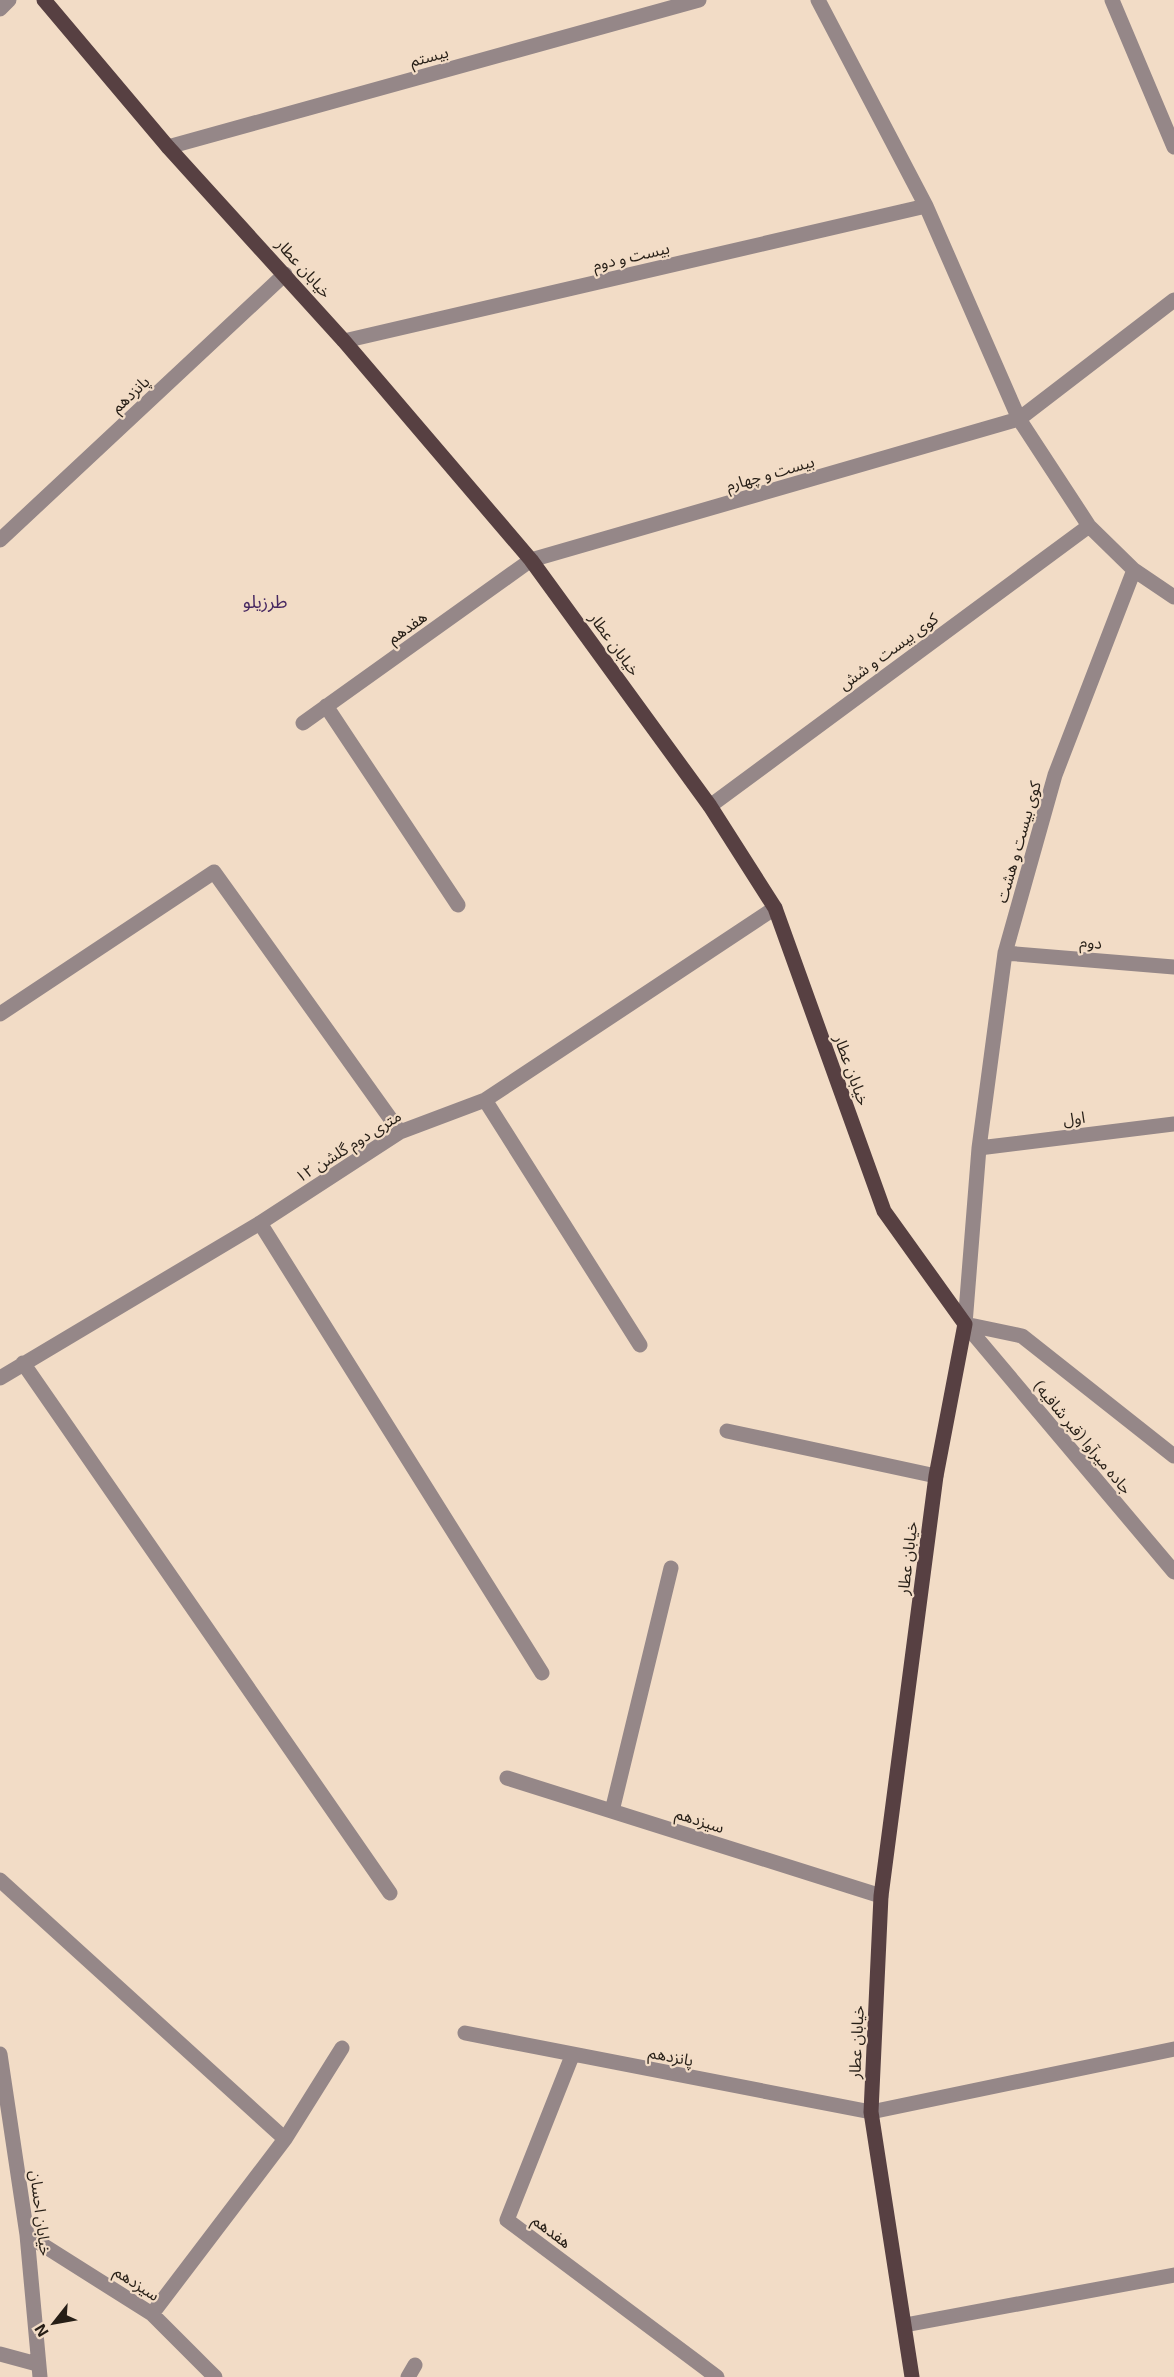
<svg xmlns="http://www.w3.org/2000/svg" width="1174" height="2377" viewBox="0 0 1174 2377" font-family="'Exo 2','Noto Sans Arabic',sans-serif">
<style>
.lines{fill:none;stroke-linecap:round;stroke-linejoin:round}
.minor{stroke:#958788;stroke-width:15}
.major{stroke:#574042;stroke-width:15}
.labels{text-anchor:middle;stroke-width:4.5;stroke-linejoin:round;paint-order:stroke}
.street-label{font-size:16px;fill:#261e16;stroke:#f2dcc6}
.neighbourhood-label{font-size:18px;fill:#472861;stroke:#f2dcc6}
</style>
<rect width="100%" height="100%" fill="#f2dcc6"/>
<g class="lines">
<path class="minor" d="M 818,0 L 926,206 L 1019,419 L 1089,526 L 1134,570 L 1055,775 L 1005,953 L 979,1148 L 965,1324
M 1112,0 L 1174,147
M 0,9 L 9,0
M 168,147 L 699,0
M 344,341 L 926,206
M 0,540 L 285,274
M 1134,570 L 1174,597
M 326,706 L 458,905
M 303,723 L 531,560 L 1019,419 L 1174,300
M 710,806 L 1089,526
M 1005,953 L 1174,967
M 0,1014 L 214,872 L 400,1132
M 485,1100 L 640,1345
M 979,1148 L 1174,1124
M 260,1223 L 542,1673
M 965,1324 L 1174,1572
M 965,1324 L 1022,1336 L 1174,1456
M 23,1363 L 390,1893
M 0,1378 L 260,1223 L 400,1132 L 485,1100 L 775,908
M 727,1431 L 936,1476
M 507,1778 L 881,1896
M 612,1811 L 671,1568
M 0,1880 L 285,2139 L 342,2048
M 465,2033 L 871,2112 L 1174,2049
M 0,2054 L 27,2235 L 40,2377
M 572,2056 L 507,2220 L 717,2377
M 27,2235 L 152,2314 L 215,2377
M 152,2314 L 285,2139
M 905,2325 L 1174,2275
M 0,2354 L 37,2364
M 408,2377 L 415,2365"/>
<path class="major" d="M 44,0 L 168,147 L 344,341 L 531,560 L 710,806 L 775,908 L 884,1211 L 965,1324 L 936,1476 L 881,1896 L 871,2112 L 912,2377"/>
</g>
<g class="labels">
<g class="street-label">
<text transform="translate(429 56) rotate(-15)" y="6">بیستم</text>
<text transform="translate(631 256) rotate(-13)" y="6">بیست و دوم</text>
<text transform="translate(304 268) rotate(48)" y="6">خیابان عطار</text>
<text transform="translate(130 394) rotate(-43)" y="6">پانزدهم</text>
<text transform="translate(770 473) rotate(-16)" y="6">بیست و چهارم</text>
<text transform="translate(407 627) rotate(-35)" y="6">هفدهم</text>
<text transform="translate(615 644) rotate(54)" y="6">خیابان عطار</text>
<text transform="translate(888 651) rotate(-36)" y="6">کوی بیست و شش</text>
<text transform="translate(1018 842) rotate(-74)" y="6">کوی بیست و هشت</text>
<text transform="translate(1091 942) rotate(5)" y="6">دوم</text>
<text transform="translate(852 1070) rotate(70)" y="6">خیابان عطار</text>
<text transform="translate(1074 1118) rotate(-7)" y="6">اول</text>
<text transform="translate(348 1146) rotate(-32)" y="6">۱۲ متری دوم گلشن</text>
<text transform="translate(1083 1437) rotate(50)" y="6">جاده میرآوا (قبر شافیه)</text>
<text transform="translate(907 1558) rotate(-83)" y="6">خیابان عطار</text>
<text transform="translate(700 1820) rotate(18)" y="6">سیزدهم</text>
<text transform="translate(856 2042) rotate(-87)" y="6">خیابان عطار</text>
<text transform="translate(671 2056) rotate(11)" y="6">پانزدهم</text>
<text transform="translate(41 2213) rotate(83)" y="6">خیابان احسان</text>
<text transform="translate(552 2231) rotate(37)" y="6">هفدهم</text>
<text transform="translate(137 2283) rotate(33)" y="6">سیزدهم</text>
</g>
<g class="neighbourhood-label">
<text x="265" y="608">طرزیلو</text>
</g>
</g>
<g transform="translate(54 2323) rotate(239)" stroke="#f2dcc6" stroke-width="4.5" paint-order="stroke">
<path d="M0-4.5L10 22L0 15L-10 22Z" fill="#261e16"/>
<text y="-9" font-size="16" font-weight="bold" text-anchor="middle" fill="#261e16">N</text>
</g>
</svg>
